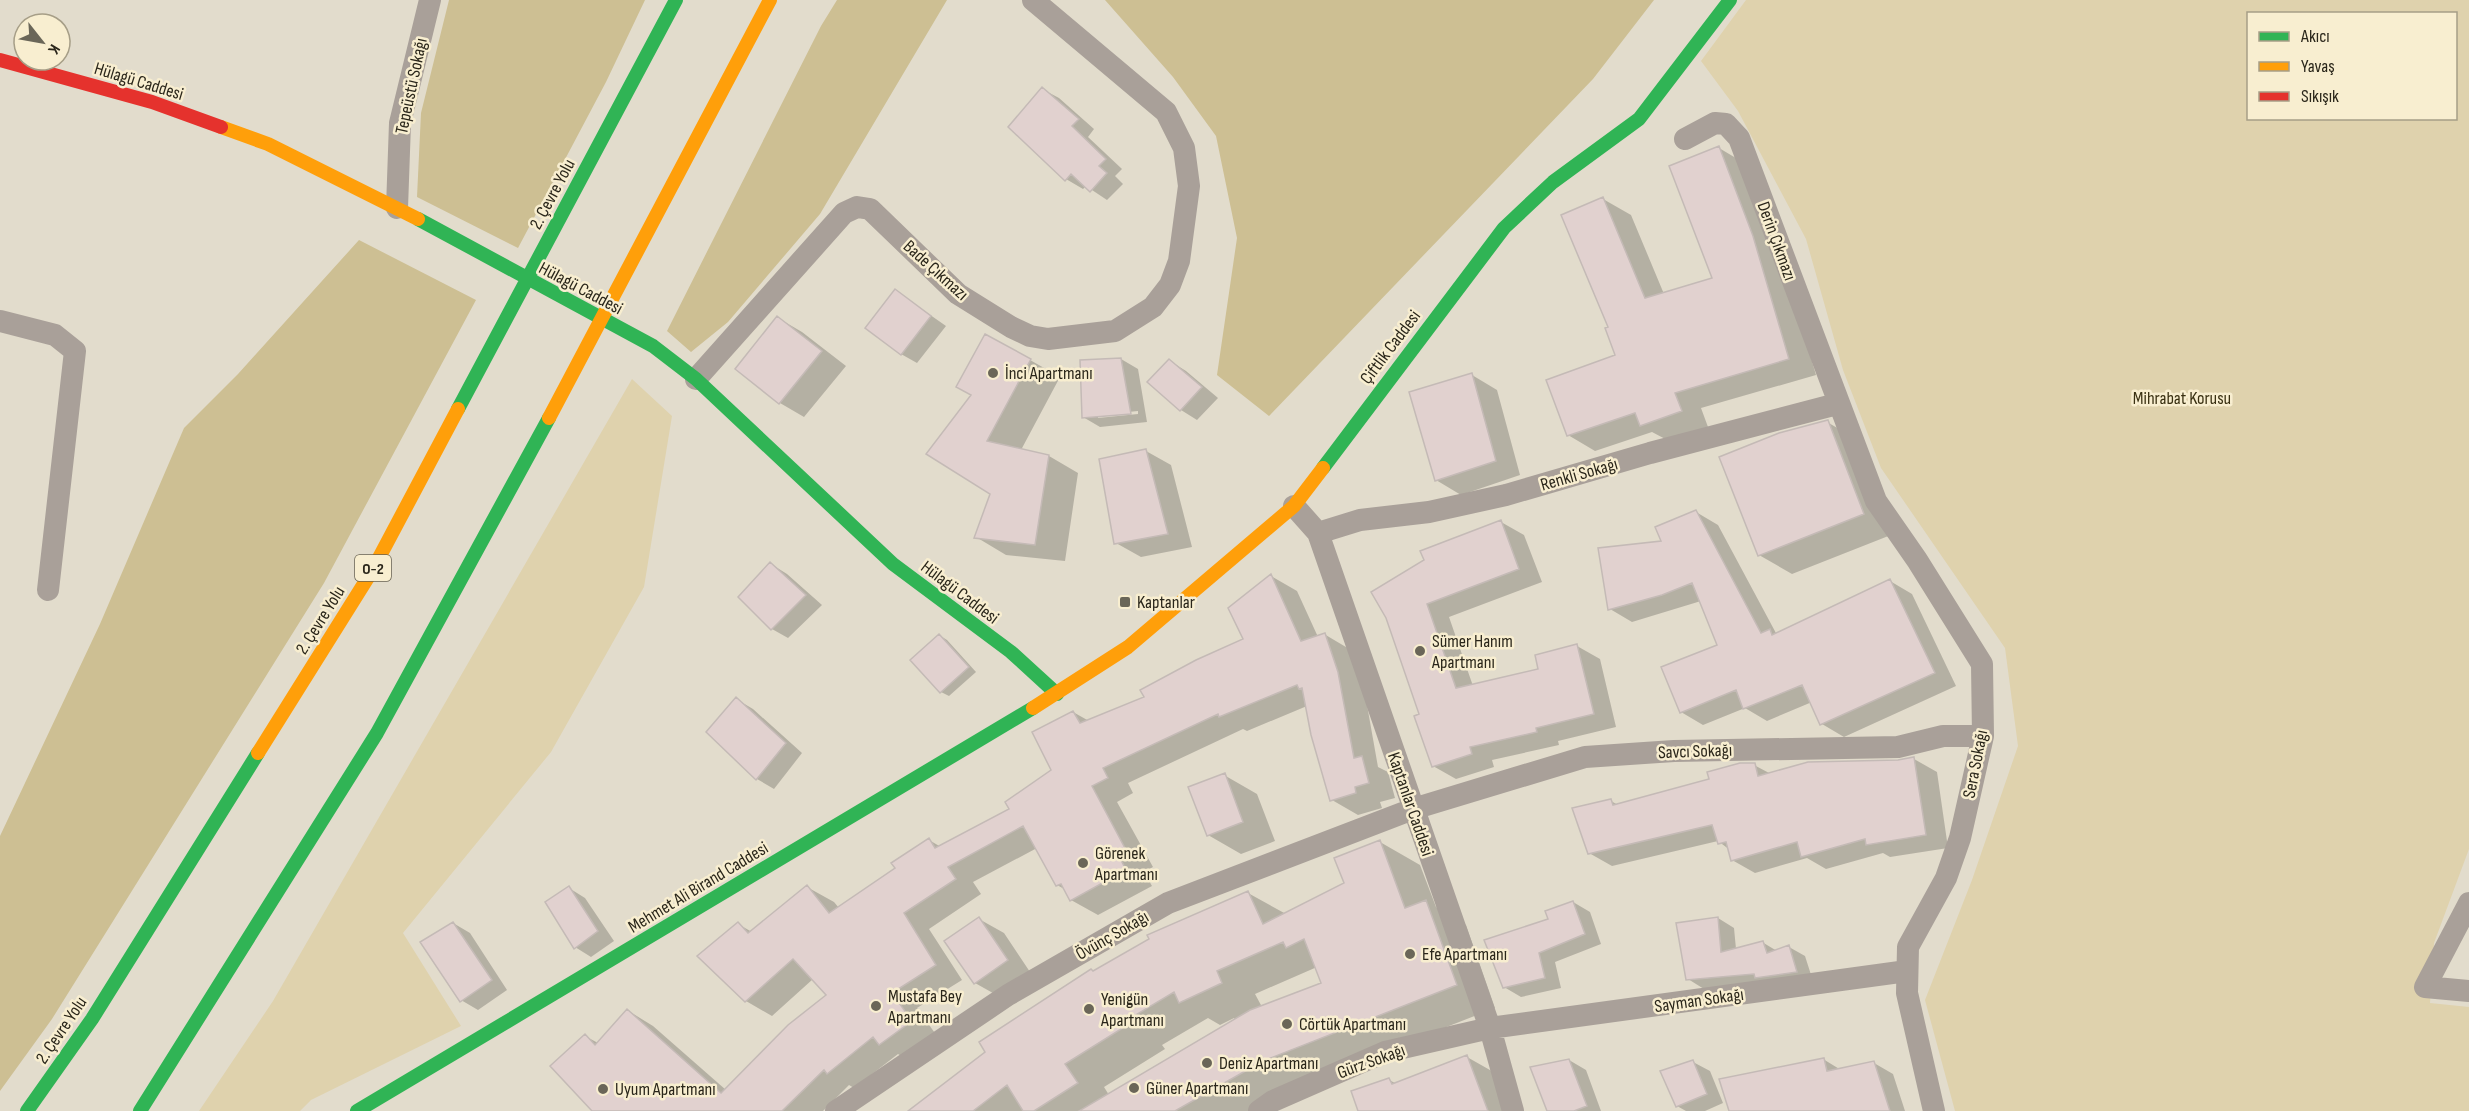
<svg xmlns="http://www.w3.org/2000/svg" width="2469" height="1111" viewBox="0 0 2469 1111" font-family="'Sofia Sans Condensed',sans-serif">
<style>
.green{fill:#dfd2ad;fill-rule:evenodd}
.forest{fill:#cdbf93}
.shadow{fill:#0003;fill-rule:evenodd}
.building{fill:#e1d1cf;stroke:#c4bab6;stroke-width:1.5}
.lines{fill:none;stroke-linecap:round;stroke-linejoin:round}
.street{stroke:#a9a099;stroke-width:22}
.fast{stroke:#30b455;stroke-width:14}
.slow{stroke:#ff9f0a;stroke-width:14}
.jam{stroke:#e5322d;stroke-width:14}
.poi-dot{fill:#6a6658;stroke:#f8eed0;stroke-width:2}
.labels{text-anchor:middle;stroke-width:5;stroke-linejoin:round;paint-order:stroke}
.shield{fill:#f8eed0;stroke:#686251;stroke-width:1.5}
.shield-label{font-size:16px;font-weight:bold;fill:#2a261a}
.street-label{font-size:18px;fill:#2a261a;stroke:#f8eed0}
.poi-label{font-size:18px;fill:#2a261a;stroke:#f8eed0;text-anchor:start}
.park-label{font-size:18px;fill:#393012;stroke:#f8eed0}
</style>
<rect width="100%" height="100%" fill="#e2dccc"/>
<path class="green" d="M 1746,0 L 2469,0 L 2469,849 L 2434,943 L 2430,1003 L 2469,1007 L 2469,1111 L 1955,1111 L 1925,1000 L 1972,880 L 2018,746 L 2005,648 L 1881,468 L 1843,370 L 1806,239 L 1738,111 L 1701,61 ZM 2248,14 L 2456,14 L 2456,118 L 2248,118 Z
M 632,379 L 672,416 L 644,587 L 551,752 L 403,933 L 461,1026 L 311,1100 L 300,1111 L 199,1111 L 273,1001 Z"/>
<path class="forest" d="M 449,0 L 645,0 L 606,82 L 518,248 L 417,197 L 421,113 Z
M 837,0 L 947,0 L 820,214 L 728,322 L 691,352 L 667,331 L 821,26 Z
M 1105,0 L 1654,0 L 1593,79 L 1269,416 L 1217,375 L 1237,238 L 1216,136 L 1173,77 Z
M 359,240 L 476,300 L 324,583 L 52,1019 L 0,1091 L 0,836 L 100,624 L 184,428 L 238,374 Z"/>
<path class="shadow" d="M 1042,89 L 1059,98 L 1094,129 L 1088,137 L 1122,169 L 1115,176 L 1123,184 L 1107,200 L 1086,186 L 1083,189 L 1066,179 Z
M 1719,148 L 1746,164 L 1780,253 L 1816,375 L 1701,408 L 1708,427 L 1669,441 L 1652,432 L 1595,451 L 1568,435 L 1616,356 L 1610,328 L 1603,199 L 1631,215 L 1664,294 L 1714,279 Z
M 896,291 L 946,326 L 917,363 L 901,354 Z
M 778,318 L 802,332 L 846,366 L 804,417 L 780,403 Z
M 1121,359 L 1138,369 L 1147,422 L 1100,427 L 1083,417 ZM 1138,411 L 1138,414 L 1098,418 L 1098,415 Z
M 1030,360 L 1060,377 L 1021,450 L 1049,456 L 1078,473 L 1065,561 L 1006,555 L 976,537 L 992,494 L 928,454 Z
M 1170,361 L 1186,371 L 1218,398 L 1197,420 L 1181,410 L 1150,382 Z
M 1472,375 L 1497,390 L 1520,475 L 1461,495 L 1436,480 Z
M 1827,422 L 1860,441 L 1896,533 L 1792,574 L 1759,555 Z
M 1146,451 L 1171,465 L 1192,547 L 1141,557 L 1116,543 Z
M 1696,512 L 1718,525 L 1777,635 L 1890,581 L 1912,594 L 1956,686 L 1844,737 L 1822,724 L 1812,702 L 1767,721 L 1745,708 L 1703,725 L 1681,712 L 1719,646 L 1701,601 L 1632,622 L 1610,609 L 1663,543 Z
M 1501,522 L 1524,535 L 1542,582 L 1449,617 L 1473,686 L 1540,670 L 1577,646 L 1600,659 L 1616,727 L 1558,741 L 1559,745 L 1492,760 L 1494,767 L 1456,779 L 1433,766 L 1421,715 L 1387,617 Z
M 771,564 L 787,574 L 822,605 L 788,638 L 772,629 Z
M 1271,576 L 1297,591 L 1318,637 L 1324,634 L 1351,650 L 1364,688 L 1378,767 L 1388,772 L 1395,798 L 1380,802 L 1382,808 L 1358,815 L 1332,800 L 1307,706 L 1247,731 L 1243,729 L 1128,783 L 1133,793 L 1117,802 L 1153,867 L 1144,872 L 1152,886 L 1098,915 L 1071,900 L 1066,890 L 1057,885 L 1037,848 L 973,882 L 981,894 L 929,929 L 962,980 L 917,1008 L 937,1036 L 906,1059 L 898,1054 L 854,1088 L 849,1085 L 823,1111 L 594,1111 L 585,1036 L 598,1043 L 627,1010 L 653,1026 L 726,1090 L 828,995 L 813,979 L 772,1016 L 746,1001 L 738,924 L 752,932 L 807,887 L 834,902 L 839,908 L 897,869 L 929,840 L 941,847 L 1012,810 L 1053,771 L 1073,712 L 1089,721 L 1146,698 L 1245,640 Z
M 939,635 L 947,640 L 976,672 L 949,696 L 941,692 Z
M 736,699 L 753,709 L 802,753 L 774,789 L 757,779 L 708,732 Z
M 1914,759 L 1937,772 L 1948,848 L 1890,857 L 1883,853 L 1826,869 L 1807,858 L 1755,873 L 1732,860 L 1730,850 L 1718,841 L 1612,866 L 1589,853 L 1611,801 L 1618,805 L 1711,780 L 1754,765 L 1771,774 Z
M 1224,775 L 1257,794 L 1275,841 L 1241,854 L 1208,835 Z
M 1380,842 L 1420,865 L 1436,907 L 1466,925 L 1495,1008 L 1303,1083 L 1254,1111 L 911,1111 L 1094,972 L 1151,940 L 1149,936 L 1248,893 L 1286,914 L 1346,884 ZM 1317,967 L 1323,983 L 1262,1007 L 1255,994 ZM 1208,1018 L 1220,1025 L 1234,1018 L 1235,1020 L 1109,1095 L 1104,1087 L 1165,1049 L 1162,1045 Z
M 569,888 L 585,898 L 614,941 L 591,957 L 575,947 Z
M 1573,902 L 1590,912 L 1601,944 L 1555,962 L 1561,988 L 1521,997 L 1504,987 L 1550,920 Z
M 1718,918 L 1734,928 L 1736,949 L 1762,942 L 1777,951 L 1789,947 L 1805,956 L 1813,981 L 1704,989 L 1688,979 Z
M 979,919 L 1004,933 L 1032,975 L 1000,997 L 975,983 Z
M 453,923 L 470,933 L 507,990 L 478,1010 L 461,1000 Z
M 1467,1057 L 1497,1074 L 1510,1111 L 1360,1111 L 1389,1080 L 1397,1084 Z
M 1823,1059 L 1841,1070 L 1874,1063 L 1893,1074 L 1905,1111 L 1731,1111 Z
M 1569,1060 L 1586,1070 L 1601,1111 L 1548,1111 Z
M 1693,1062 L 1710,1071 L 1723,1103 L 1705,1111 L 1686,1111 L 1677,1106 Z"/>
<path class="building" d="M 1042,87 L 1079,119 L 1072,126 L 1106,159 L 1099,166 L 1107,173 L 1090,192 L 1071,174 L 1065,181 L 1008,127 Z
M 1719,146 L 1753,236 L 1789,359 L 1675,393 L 1682,411 L 1640,426 L 1635,413 L 1567,436 L 1546,380 L 1615,355 L 1605,328 L 1608,327 L 1561,215 L 1603,197 L 1645,298 L 1712,278 L 1669,166 Z
M 895,289 L 931,316 L 901,355 L 865,328 Z
M 777,316 L 822,351 L 779,404 L 735,369 Z
M 985,334 L 1031,359 L 987,441 L 1049,455 L 1035,545 L 974,538 L 990,494 L 926,454 L 971,395 L 956,387 Z
M 1121,358 L 1131,414 L 1082,418 L 1080,360 Z
M 1169,359 L 1202,387 L 1180,411 L 1147,382 Z
M 1472,373 L 1496,461 L 1435,481 L 1409,392 Z
M 1828,420 L 1864,514 L 1758,556 L 1719,457 L 1779,433 Z
M 1146,449 L 1168,534 L 1114,544 L 1099,459 Z
M 1696,510 L 1761,633 L 1770,629 L 1772,635 L 1890,579 L 1935,673 L 1820,725 L 1802,685 L 1743,709 L 1736,690 L 1680,713 L 1661,667 L 1717,645 L 1692,583 L 1662,595 L 1608,610 L 1598,548 L 1661,541 L 1655,527 Z
M 1501,520 L 1519,569 L 1427,604 L 1456,688 L 1538,669 L 1535,655 L 1577,644 L 1594,714 L 1536,728 L 1537,732 L 1470,747 L 1472,754 L 1432,767 L 1414,716 L 1419,714 L 1386,618 L 1371,592 L 1424,560 L 1420,551 Z
M 770,562 L 806,595 L 771,630 L 738,597 Z
M 1271,574 L 1301,641 L 1325,633 L 1338,672 L 1354,758 L 1362,756 L 1369,783 L 1355,787 L 1356,793 L 1330,801 L 1311,735 L 1302,688 L 1299,689 L 1297,685 L 1219,717 L 1218,714 L 1103,768 L 1108,778 L 1092,786 L 1127,852 L 1119,856 L 1126,870 L 1070,901 L 1061,884 L 1056,886 L 1023,826 L 948,867 L 956,879 L 904,913 L 936,965 L 892,993 L 912,1021 L 879,1045 L 873,1037 L 827,1074 L 824,1070 L 782,1111 L 592,1111 L 550,1066 L 585,1034 L 595,1045 L 627,1009 L 721,1093 L 788,1025 L 826,995 L 793,959 L 745,1002 L 697,956 L 738,922 L 748,933 L 807,885 L 829,913 L 895,868 L 891,863 L 929,838 L 935,848 L 1009,809 L 1005,802 L 1051,770 L 1032,732 L 1073,711 L 1080,723 L 1144,697 L 1140,690 L 1196,660 L 1243,639 L 1228,608 Z
M 939,634 L 969,667 L 940,693 L 910,660 Z
M 736,697 L 786,743 L 756,780 L 706,732 Z
M 1914,757 L 1926,835 L 1866,845 L 1865,839 L 1801,857 L 1797,842 L 1731,861 L 1726,842 L 1718,844 L 1712,825 L 1588,854 L 1572,808 L 1611,799 L 1613,805 L 1709,779 L 1707,772 L 1740,763 L 1755,763 L 1758,776 L 1808,762 L 1898,760 Z
M 1225,773 L 1243,822 L 1207,836 L 1188,787 Z
M 1380,840 L 1405,908 L 1426,900 L 1457,985 L 1263,1061 L 1175,1111 L 1079,1111 L 1250,1010 L 1321,983 L 1304,939 L 1286,948 L 1283,942 L 1217,971 L 1222,983 L 1179,1003 L 1174,992 L 1124,1022 L 1126,1026 L 1065,1064 L 1078,1083 L 1034,1111 L 1023,1111 L 1007,1085 L 973,1111 L 908,1111 L 985,1052 L 979,1042 L 1091,969 L 1093,971 L 1149,939 L 1147,935 L 1248,891 L 1263,924 L 1344,883 L 1334,858 Z
M 569,886 L 598,931 L 574,949 L 545,902 Z
M 1573,901 L 1585,934 L 1539,953 L 1545,978 L 1503,988 L 1484,940 L 1548,919 L 1545,911 Z
M 979,917 L 1008,960 L 974,984 L 944,941 Z
M 1718,917 L 1721,952 L 1763,941 L 1767,953 L 1789,945 L 1797,972 L 1755,978 L 1754,974 L 1686,980 L 1676,923 Z
M 453,922 L 492,980 L 460,1002 L 420,942 Z
M 1467,1055 L 1488,1111 L 1358,1111 L 1351,1091 L 1389,1078 L 1392,1084 Z
M 1824,1058 L 1827,1071 L 1874,1061 L 1890,1111 L 1729,1111 L 1719,1079 Z
M 1569,1059 L 1587,1106 L 1574,1111 L 1547,1111 L 1530,1067 Z
M 1693,1060 L 1707,1094 L 1676,1107 L 1660,1071 Z"/>
<g class="lines">
<path class="street" d="M 1685,139 L 1715,123 L 1726,124 L 1739,138 L 1876,501 L 1917,560 L 1982,664 L 1983,736 L 1960,838 L 1946,878 L 1908,947 L 1907,993 L 1934,1111
M 397,208 L 400,123 L 430,0
M 0,321 L 55,335 L 75,351 L 48,590
M 696,379 L 844,213 L 857,207 L 870,209 L 958,294 L 1011,327 L 1030,336 L 1048,339 L 1115,331 L 1153,307 L 1170,285 L 1179,261 L 1189,186 L 1184,148 L 1166,112 L 1033,0
M 1294,506 L 1318,533 L 1490,1028 L 1513,1111
M 1318,533 L 1360,520 L 1429,512 L 1506,495 L 1650,453 L 1837,404
M 2469,903 L 2425,987 L 2469,991
M 836,1111 L 1008,995 L 1168,903 L 1413,809 L 1585,757 L 1674,751 L 1898,747 L 1943,736 L 1983,736
M 1259,1111 L 1273,1101 L 1385,1052 L 1490,1028 L 1907,971"/>
<path class="fast" d="M 418,219 L 653,346 L 696,379 L 893,564 L 1011,652 L 1057,694
M 458,409 L 676,0
M 1323,468 L 1504,228 L 1553,182 L 1639,119 L 1730,0
M 27,1111 L 92,1019 L 258,753
M 140,1111 L 377,733 L 549,418
M 357,1111 L 1033,708"/>
<path class="slow" d="M 221,127 L 268,144 L 418,219
M 549,418 L 770,0
M 1033,708 L 1128,647 L 1294,506 L 1323,468
M 258,753 L 372,571 L 458,409"/>
<path class="jam" d="M 0,60 L 152,102 L 221,127"/>
</g>
<g class="poi-dot">
<circle cx="993" cy="373" r="6"/>
<rect x="1119" y="596" width="12" height="12" rx="3"/>
<circle cx="1420" cy="651" r="6"/>
<circle cx="1083" cy="863" r="6"/>
<circle cx="1410" cy="954" r="6"/>
<circle cx="876" cy="1006" r="6"/>
<circle cx="1089" cy="1009" r="6"/>
<circle cx="1287" cy="1024" r="6"/>
<circle cx="1207" cy="1063" r="6"/>
<circle cx="1134" cy="1088" r="6"/>
<circle cx="603" cy="1089" r="6"/>
</g>
<g class="labels">
<rect class="shield" x="355" y="555" width="36" height="26" rx="4.5"/>
<g class="shield-label">
<text x="373" y="574">O-2</text>
</g>
<g class="street-label">
<text transform="translate(139 81) rotate(17)" y="6">Hülagü Caddesi</text>
<text transform="translate(411 86) rotate(-78)" y="6">Tepeüstü Sokağı</text>
<text transform="translate(552 194) rotate(-62)" y="6">2. Çevre Yolu</text>
<text transform="translate(1777 241) rotate(70)" y="6">Derin Çıkmazı</text>
<text transform="translate(936 270) rotate(42)" y="6">Bade Çıkmazı</text>
<text transform="translate(581 288) rotate(28)" y="6">Hülagü Caddesi</text>
<text transform="translate(1390 347) rotate(-53)" y="6">Çiftlik Caddesi</text>
<text transform="translate(1579 474) rotate(-16)" y="6">Renkli Sokağı</text>
<text transform="translate(960 592) rotate(37)" y="6">Hülagü Caddesi</text>
<text transform="translate(320 620) rotate(-58)" y="6">2. Çevre Yolu</text>
<text transform="translate(1695 751) rotate(-2)" y="6">Savcı Sokağı</text>
<text transform="translate(1975 764) rotate(-79)" y="6">Sera Sokağı</text>
<text transform="translate(1411 804) rotate(71)" y="6">Kaptanlar Caddesi</text>
<text transform="translate(698 887) rotate(-31)" y="6">Mehmet Ali Birand Caddesi</text>
<text transform="translate(1112 935) rotate(-30)" y="6">Övünç Sokağı</text>
<text transform="translate(1699 1000) rotate(-8)" y="6">Sayman Sokağı</text>
<text transform="translate(61 1030) rotate(-56)" y="6">2. Çevre Yolu</text>
<text transform="translate(1371 1061) rotate(-20)" y="6">Gürz Sokağı</text>
</g>
<g class="poi-label">
<text x="1005" y="379">İnci Apartmanı</text>
<text x="1137" y="608">Kaptanlar</text>
<text x="1432" y="647">Sümer Hanım<tspan x="1432" dy="21">Apartmanı</tspan></text>
<text x="1095" y="859">Görenek<tspan x="1095" dy="21">Apartmanı</tspan></text>
<text x="1422" y="960">Efe Apartmanı</text>
<text x="888" y="1002">Mustafa Bey<tspan x="888" dy="21">Apartmanı</tspan></text>
<text x="1101" y="1005">Yenigün<tspan x="1101" dy="21">Apartmanı</tspan></text>
<text x="1299" y="1030">Cörtük Apartmanı</text>
<text x="1219" y="1069">Deniz Apartmanı</text>
<text x="1146" y="1094">Güner Apartmanı</text>
<text x="615" y="1095">Uyum Apartmanı</text>
</g>
<g class="park-label">
<text x="2182" y="404">Mihrabat Korusu</text>
</g>
</g>
<rect x="2247" y="12" width="210" height="108" fill="#f8eed0" stroke="#a69e87" stroke-width="1.5"/>
<rect x="2259" y="32" width="30" height="9" fill="#30b455" stroke="#a69e87" stroke-width="1.5"/>
<text x="2301" y="42" font-size="18" fill="#2a261a">Akıcı</text>
<rect x="2259" y="62" width="30" height="9" fill="#ff9f0a" stroke="#a69e87" stroke-width="1.5"/>
<text x="2301" y="72" font-size="18" fill="#2a261a">Yavaş</text>
<rect x="2259" y="92" width="30" height="9" fill="#e5322d" stroke="#a69e87" stroke-width="1.5"/>
<text x="2301" y="102" font-size="18" fill="#2a261a">Sıkışık</text>
<g transform="translate(42 42) rotate(121)"><circle r="28" fill="#f8eed0" stroke="#a69e87" stroke-width="1.5"/>
<path d="M0-4.5L10 22L0 15L-10 22Z" fill="#6a6658"/>
<text y="-9" font-size="16" font-weight="bold" text-anchor="middle" fill="#2a261a">K</text>
</g>
</svg>
